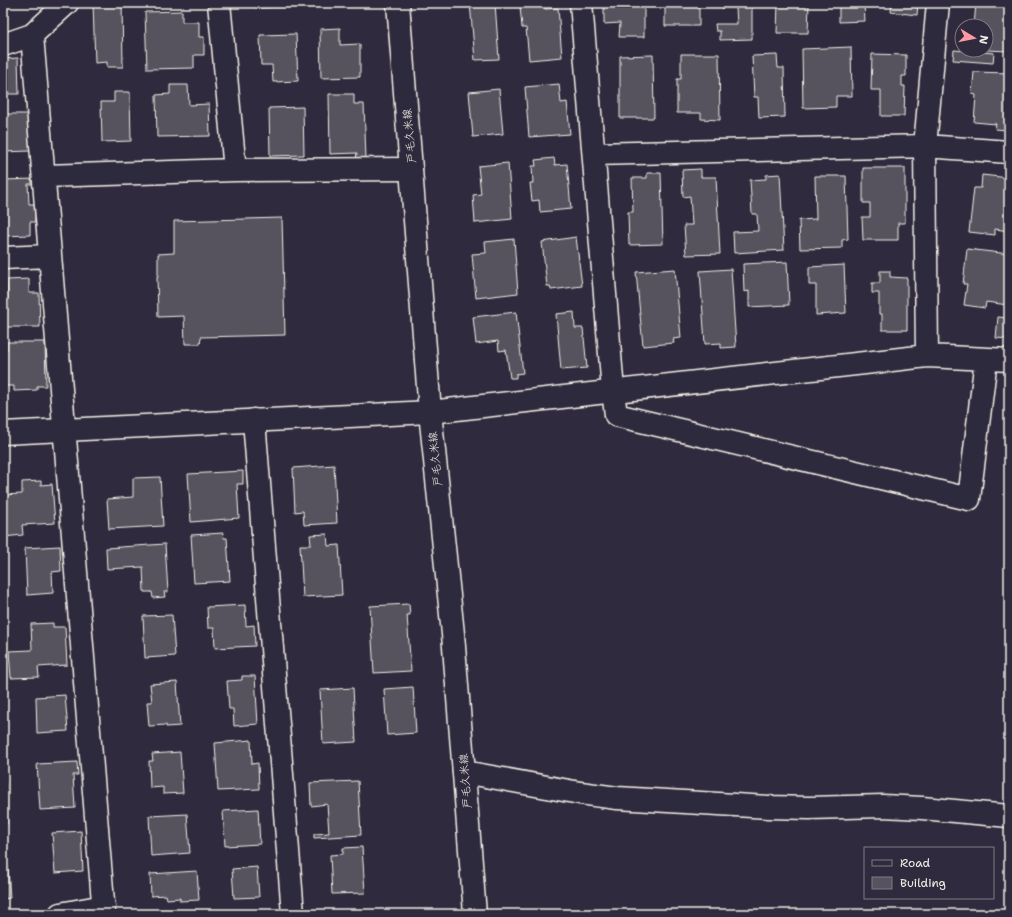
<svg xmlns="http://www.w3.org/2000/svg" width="1012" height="917" viewBox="0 0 1012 917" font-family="'Shantell Sans','Klee One',sans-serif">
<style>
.building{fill:#56525f;stroke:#f4f1e8}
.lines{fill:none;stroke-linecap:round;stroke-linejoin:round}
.minor-casing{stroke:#f4f1e8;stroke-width:25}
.tertiary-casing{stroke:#f4f1e8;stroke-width:25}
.secondary-casing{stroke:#f4f1e8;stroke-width:25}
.minor{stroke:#2f2a3d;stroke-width:22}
.tertiary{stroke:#2f2a3d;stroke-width:22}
.secondary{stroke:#2f2a3d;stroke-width:22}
.labels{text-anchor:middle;stroke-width:4;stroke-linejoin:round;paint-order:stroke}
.street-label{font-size:11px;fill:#f4f1e8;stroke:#2f2a3d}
</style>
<rect width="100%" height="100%" fill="#2f2a3d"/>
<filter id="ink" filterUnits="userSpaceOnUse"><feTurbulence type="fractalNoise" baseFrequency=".025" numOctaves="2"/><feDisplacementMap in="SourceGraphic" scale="8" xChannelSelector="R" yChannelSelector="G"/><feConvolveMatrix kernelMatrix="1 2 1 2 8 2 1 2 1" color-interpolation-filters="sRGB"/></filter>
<g filter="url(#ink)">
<path class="building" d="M 93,3 L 122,3 L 123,67 L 107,67 L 107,62 L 95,63 Z
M 256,3 L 288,3 L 288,7 L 256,8 Z
M 470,3 L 495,3 L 499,59 L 475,60 Z
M 604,3 L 644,3 L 644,37 L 619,37 L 620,23 L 604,24 Z
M 665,3 L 699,3 L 699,26 L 665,26 Z
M 722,3 L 752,3 L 752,39 L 720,40 L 720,31 L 716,31 L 715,24 L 737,24 L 736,8 L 722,8 Z
M 778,3 L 809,3 L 808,33 L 777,33 Z
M 836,3 L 864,3 L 865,21 L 839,22 L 839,5 L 836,5 Z
M 892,3 L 918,3 L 917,15 L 891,12 Z
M 976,3 L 1009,6 L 1009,51 L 986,50 L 986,26 L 974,26 Z
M 545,4 L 545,9 L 558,8 L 562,57 L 529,60 L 526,28 L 522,28 L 520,6 Z
M 182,11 L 182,22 L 199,22 L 199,37 L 204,37 L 204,55 L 194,55 L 194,68 L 147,69 L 145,12 Z
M 340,28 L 340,45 L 360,44 L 360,77 L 321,78 L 320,29 Z
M 296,34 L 298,81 L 273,82 L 272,65 L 261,65 L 260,35 Z
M 851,47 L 852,96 L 836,96 L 836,107 L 803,108 L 802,49 Z
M 954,50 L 994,53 L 993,63 L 953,60 Z
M 681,54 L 719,54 L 720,120 L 701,119 L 701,113 L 677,113 L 677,79 L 681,79 Z
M 872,54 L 906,55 L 906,76 L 902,76 L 902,86 L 905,86 L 904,116 L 881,116 L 881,90 L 871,90 Z
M 653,55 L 654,118 L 620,118 L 620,56 Z
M 777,55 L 778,68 L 784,68 L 785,117 L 759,118 L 758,97 L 754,97 L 752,56 Z
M 18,58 L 19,94 L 3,94 L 3,59 Z
M 974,72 L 1009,73 L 1007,130 L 995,129 L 996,124 L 974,122 L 976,95 L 972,94 Z
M 559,84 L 561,103 L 567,102 L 570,134 L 529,137 L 525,87 Z
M 170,85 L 188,85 L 189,105 L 209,104 L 210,136 L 157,137 L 156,95 L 170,94 Z
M 499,89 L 503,134 L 473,137 L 469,92 Z
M 114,92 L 130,92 L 131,141 L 102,142 L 101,102 L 114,102 Z
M 329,94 L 354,94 L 354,104 L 364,104 L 366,159 L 356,159 L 357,153 L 330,154 Z
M 303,107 L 304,155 L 270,156 L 269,108 Z
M 3,114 L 29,114 L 30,151 L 3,152 Z
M 554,158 L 555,165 L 567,164 L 571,209 L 540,212 L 539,200 L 532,201 L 530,183 L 533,183 L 532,166 L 536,166 L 535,160 Z
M 508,163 L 512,219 L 475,223 L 473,195 L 481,194 L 478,166 Z
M 863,168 L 905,168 L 905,223 L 898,223 L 898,240 L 863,240 L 862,217 L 870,217 L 870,203 L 863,203 Z
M 701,169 L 701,177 L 716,177 L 720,254 L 686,255 L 684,225 L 692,225 L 690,196 L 683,197 L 682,170 Z
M 647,173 L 661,173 L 663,244 L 629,245 L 628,212 L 633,212 L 632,178 L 647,178 Z
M 780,174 L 784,250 L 734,253 L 733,232 L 758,231 L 757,214 L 752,214 L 750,180 L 766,179 L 766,175 Z
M 982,175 L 1009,178 L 1009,231 L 995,229 L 995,235 L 969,232 L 974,188 L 981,188 Z
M 815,176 L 846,176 L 848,239 L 842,240 L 842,248 L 800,249 L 799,220 L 816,219 Z
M 36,179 L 36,184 L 28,184 L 29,204 L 35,204 L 35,222 L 30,222 L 30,235 L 3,236 L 3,180 Z
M 282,218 L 285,335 L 201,337 L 200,344 L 185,344 L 184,316 L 158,317 L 157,276 L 158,276 L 158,254 L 174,253 L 174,221 Z
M 576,237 L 582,286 L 551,290 L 550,286 L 547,286 L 542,242 Z
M 514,239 L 518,293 L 476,298 L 472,254 L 486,253 L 485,242 Z
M 967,249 L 1009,254 L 1008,305 L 986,302 L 985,308 L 964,305 L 967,284 L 963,284 Z
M 787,262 L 789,305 L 749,307 L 749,291 L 744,292 L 743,264 Z
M 844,265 L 846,313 L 816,315 L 816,285 L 809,285 L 809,267 Z
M 675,269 L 681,338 L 673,339 L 674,343 L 643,346 L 636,272 Z
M 731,269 L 736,347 L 721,348 L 721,343 L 705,344 L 700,271 Z
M 880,271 L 890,271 L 890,277 L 907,278 L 907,330 L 882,330 L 882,314 L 879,314 L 879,293 L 872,293 L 872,283 L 880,283 Z
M 29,279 L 29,293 L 39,293 L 40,327 L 3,327 L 3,298 L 8,298 L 7,280 Z
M 516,312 L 523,373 L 516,374 L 516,378 L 510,378 L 506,350 L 499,351 L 498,341 L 476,344 L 473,317 Z
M 574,312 L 575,328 L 583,328 L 587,368 L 561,370 L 556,314 Z
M 998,317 L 1009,318 L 1009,339 L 996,338 Z
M 7,342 L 45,342 L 46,386 L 37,386 L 37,390 L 14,391 L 14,386 L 3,386 L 3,350 L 7,350 Z
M 334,465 L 337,523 L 304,525 L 303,511 L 295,512 L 293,468 Z
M 243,471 L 243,484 L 237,484 L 239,518 L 191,522 L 188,474 Z
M 160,477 L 163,526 L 109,529 L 107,499 L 133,497 L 133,478 Z
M 41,481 L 41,485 L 52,484 L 55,523 L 22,525 L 23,535 L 3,537 L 3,495 L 22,494 L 22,482 Z
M 223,533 L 224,538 L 227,538 L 230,581 L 194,583 L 191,535 Z
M 327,534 L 328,546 L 339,545 L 342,595 L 303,597 L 300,545 L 311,545 L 310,535 Z
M 165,544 L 168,592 L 164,592 L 165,597 L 153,598 L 152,592 L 144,592 L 143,567 L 107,569 L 106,548 Z
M 60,546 L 61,571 L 52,572 L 53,593 L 27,595 L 25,548 Z
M 409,604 L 410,615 L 407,615 L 411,671 L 374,673 L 370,606 Z
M 245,605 L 246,626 L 254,625 L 255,646 L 215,648 L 214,628 L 208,628 L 207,607 Z
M 172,615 L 175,656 L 145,658 L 143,616 Z
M 53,623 L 53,627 L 65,627 L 67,665 L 38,667 L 39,677 L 11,678 L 9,651 L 32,650 L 31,624 Z
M 242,676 L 255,676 L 258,724 L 234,726 L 233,709 L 229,709 L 227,681 L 242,680 Z
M 177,682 L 180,726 L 166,727 L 166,725 L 149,726 L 147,702 L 152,702 L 150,684 Z
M 413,687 L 416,733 L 387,735 L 384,689 Z
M 353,688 L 356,742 L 323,744 L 320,690 Z
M 65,695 L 68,731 L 37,733 L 36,697 Z
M 251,740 L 252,764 L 258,763 L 259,789 L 218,791 L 215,743 Z
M 180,752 L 183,793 L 163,794 L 163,787 L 150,788 L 149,761 L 153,761 L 152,754 Z
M 77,762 L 78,775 L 73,775 L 75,808 L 40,810 L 37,764 Z
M 358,781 L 361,835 L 314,838 L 314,834 L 329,833 L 327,804 L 311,806 L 310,783 Z
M 3,783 L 5,783 L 7,824 L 3,824 Z
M 258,809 L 260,844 L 225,846 L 223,811 Z
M 187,814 L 190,853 L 151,856 L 149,816 Z
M 81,831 L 83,871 L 55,873 L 52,833 Z
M 3,840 L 6,840 L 10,898 L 3,899 Z
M 362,847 L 365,893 L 332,894 L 330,855 L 343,854 L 343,848 Z
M 257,867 L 259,897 L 234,898 L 232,869 Z
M 197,871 L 199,900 L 180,901 L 180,898 L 167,899 L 166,895 L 151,896 L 150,874 Z"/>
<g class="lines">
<defs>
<path id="minor" d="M 219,3 L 235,170
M 581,3 L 613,391 L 616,415 L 969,499 L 986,359
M 32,35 L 104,914
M 3,45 L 32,35 L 67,3
M 594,154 L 925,146 L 1009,152
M 44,176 L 235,170 L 411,169
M 3,258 L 50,256
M 927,356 L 925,146 L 938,3
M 430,412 L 927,356 L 1009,360
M 254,420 L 293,914
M 464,772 L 580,793 L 617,798 L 769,807 L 809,808 L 883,806 L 922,808 L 1009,816
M 60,914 L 104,906"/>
<path id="tertiary" d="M 3,433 L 430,412"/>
<path id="secondary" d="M 398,3 L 430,412 L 453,634 L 475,914"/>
</defs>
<use href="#minor" class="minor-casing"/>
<use href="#tertiary" class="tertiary-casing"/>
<use href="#secondary" class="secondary-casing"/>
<use href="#minor" class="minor"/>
<use href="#tertiary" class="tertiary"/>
<use href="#secondary" class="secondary"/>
</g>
</g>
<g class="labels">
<g class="street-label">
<text transform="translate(409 136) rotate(-95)" y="4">戸毛久米線</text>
<text transform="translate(435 459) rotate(-96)" y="4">戸毛久米線</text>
<text transform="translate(465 781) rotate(-94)" y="4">戸毛久米線</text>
</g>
</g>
<rect width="1012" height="917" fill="none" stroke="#2f2a3d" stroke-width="16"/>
<rect x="8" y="8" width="996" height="901" fill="none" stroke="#f4f1e8" stroke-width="1.5" filter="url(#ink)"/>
<rect x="864" y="847" width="130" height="52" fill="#2f2a3d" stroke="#7e7a81"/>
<rect x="872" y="860" width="20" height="6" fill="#2f2a3d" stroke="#7e7a81"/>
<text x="900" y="867" font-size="12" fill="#f4f1e8">Road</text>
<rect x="872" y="877" width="20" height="12" fill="#56525f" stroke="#7e7a81"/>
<text x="900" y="887" font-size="12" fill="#f4f1e8">Building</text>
<g transform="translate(974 38) rotate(100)"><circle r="19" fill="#2f2a3d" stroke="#7e7a81"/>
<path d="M0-3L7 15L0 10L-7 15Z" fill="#ff9aa2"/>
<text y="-6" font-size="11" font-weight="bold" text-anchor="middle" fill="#f4f1e8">N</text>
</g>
</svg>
